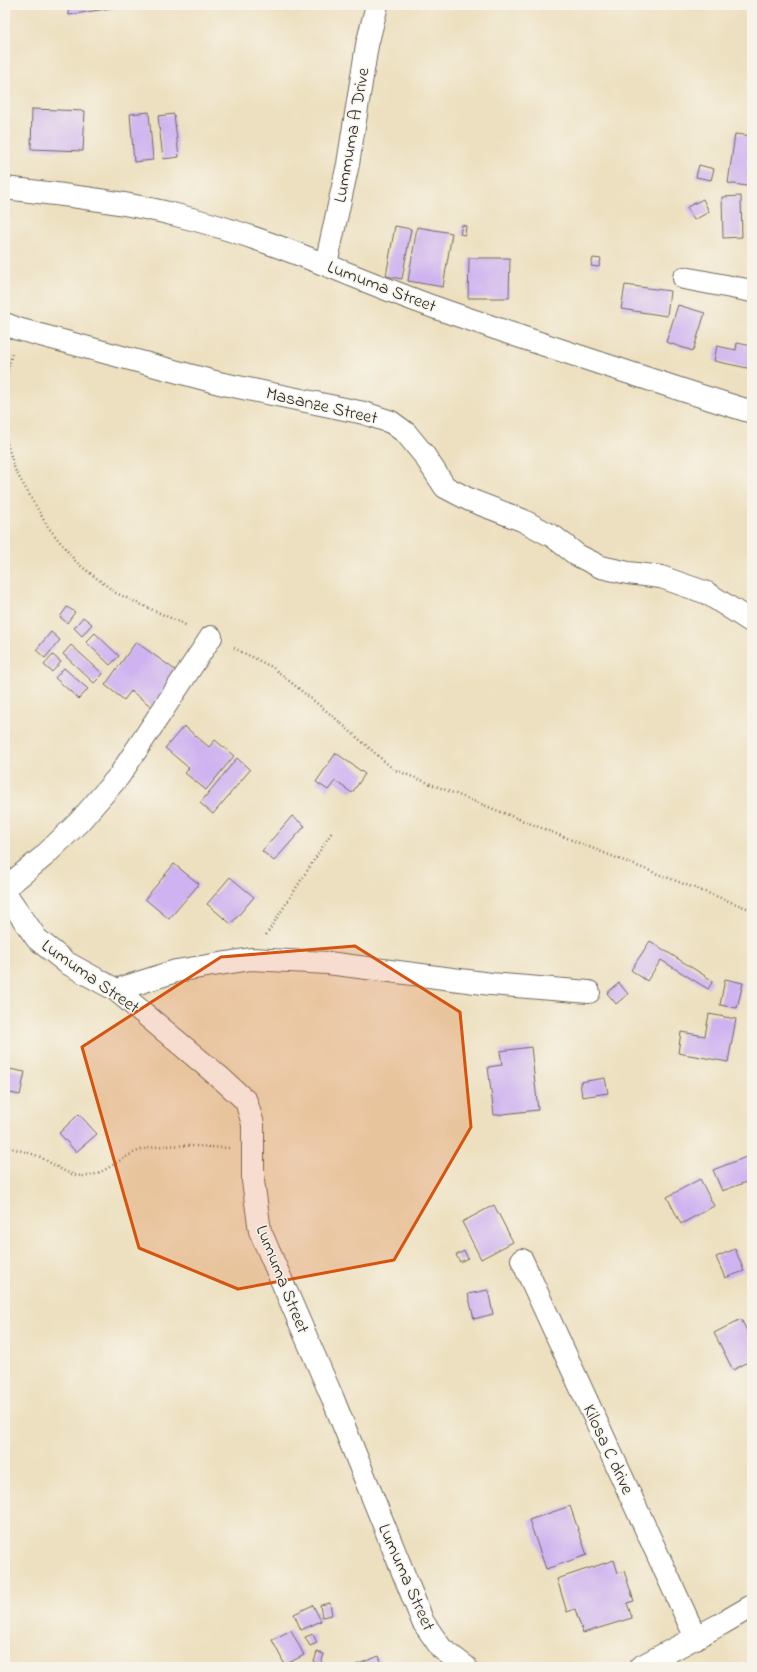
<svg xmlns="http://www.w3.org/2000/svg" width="757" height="1672" viewBox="0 0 757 1672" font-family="'Indie Flower',sans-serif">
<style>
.building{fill:#cfb3f0}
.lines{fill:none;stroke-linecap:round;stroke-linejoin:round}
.street-casing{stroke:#6f6a5f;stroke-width:24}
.path{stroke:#6f6a5f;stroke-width:2.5;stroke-dasharray:1 3;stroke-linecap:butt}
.street{stroke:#fff;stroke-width:22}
.marked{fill:#d5540f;fill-opacity:0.2;stroke:#d5540f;stroke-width:3;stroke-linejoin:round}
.labels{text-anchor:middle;stroke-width:3;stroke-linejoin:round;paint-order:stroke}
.street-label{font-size:18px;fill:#2b2b2b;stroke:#f7f3e8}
</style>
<rect width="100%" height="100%" fill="#f7f3e8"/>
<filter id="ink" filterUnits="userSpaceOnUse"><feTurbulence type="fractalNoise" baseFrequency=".025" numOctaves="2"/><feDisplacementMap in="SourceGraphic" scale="8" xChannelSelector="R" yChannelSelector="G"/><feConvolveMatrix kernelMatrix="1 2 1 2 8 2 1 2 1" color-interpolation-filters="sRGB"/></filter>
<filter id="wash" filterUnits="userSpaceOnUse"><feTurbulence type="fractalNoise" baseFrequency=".012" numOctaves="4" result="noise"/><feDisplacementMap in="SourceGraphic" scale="16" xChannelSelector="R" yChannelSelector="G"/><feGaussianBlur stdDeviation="0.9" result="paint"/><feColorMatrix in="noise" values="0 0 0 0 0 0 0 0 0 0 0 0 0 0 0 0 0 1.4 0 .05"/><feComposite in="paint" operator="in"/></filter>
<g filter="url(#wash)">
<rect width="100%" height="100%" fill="#ede0c0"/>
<g id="blocks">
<path class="building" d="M 67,5 L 123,5 L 123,6 L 69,15 Z
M 32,109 L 85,111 L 83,151 L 31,149 Z
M 149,112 L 153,160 L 134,162 L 130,114 Z
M 174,114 L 179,157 L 163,159 L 158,116 Z
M 735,134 L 752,136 L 752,187 L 728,183 Z
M 699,165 L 714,169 L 711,180 L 696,177 Z
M 741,196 L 742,237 L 723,238 L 722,197 Z
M 703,199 L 709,212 L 694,220 L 687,207 Z
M 462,225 L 466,226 L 465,235 L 460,234 Z
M 395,226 L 411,229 L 402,279 L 386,276 Z
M 417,227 L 452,233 L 443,287 L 408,281 Z
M 469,258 L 510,258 L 509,298 L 468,298 Z
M 593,258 L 601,259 L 599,267 L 591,266 Z
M 625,285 L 670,291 L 667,316 L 621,309 Z
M 678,305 L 705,313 L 693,351 L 666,342 Z
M 737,343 L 752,346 L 752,369 L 714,361 L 717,346 L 736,350 Z
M 67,607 L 75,612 L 67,623 L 60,617 Z
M 83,617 L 92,624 L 82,636 L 74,628 Z
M 51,632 L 60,640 L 45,658 L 36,650 Z
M 95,633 L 119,656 L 110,665 L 86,642 Z
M 136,642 L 178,672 L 152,707 L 131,691 L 124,700 L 105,685 Z
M 71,645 L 103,674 L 94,683 L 63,654 Z
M 53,655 L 61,662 L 52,672 L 44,665 Z
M 64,668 L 88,689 L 79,699 L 55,678 Z
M 184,726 L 209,747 L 215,740 L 234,756 L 206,790 L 185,773 L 189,768 L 165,748 Z
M 336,753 L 365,774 L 352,793 L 335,781 L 328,790 L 316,782 Z
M 237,758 L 250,770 L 213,814 L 200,803 Z
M 292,816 L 305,826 L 274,861 L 262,851 Z
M 174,864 L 199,884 L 169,919 L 145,899 Z
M 230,877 L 254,897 L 231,924 L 207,904 Z
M 650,941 L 713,981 L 708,989 L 661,960 L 647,981 L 631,970 Z
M 725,979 L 743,983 L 737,1008 L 720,1005 Z
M 619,983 L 628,994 L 616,1004 L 607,993 Z
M 709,1014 L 736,1019 L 728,1062 L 678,1053 L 681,1032 L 705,1036 Z
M 531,1047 L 538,1110 L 494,1115 L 488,1067 L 502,1065 L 500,1051 Z
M 9,1069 L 25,1072 L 20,1095 L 5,1092 Z
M 605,1078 L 608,1093 L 582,1097 L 580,1082 Z
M 79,1114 L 97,1134 L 76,1152 L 59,1133 Z
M 746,1157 L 752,1172 L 752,1180 L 722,1191 L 713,1170 Z
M 700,1179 L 714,1206 L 681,1224 L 667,1197 Z
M 494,1205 L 513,1242 L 481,1259 L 462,1222 Z
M 735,1249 L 744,1271 L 725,1278 L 716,1257 Z
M 464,1251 L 468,1258 L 460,1262 L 456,1255 Z
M 488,1290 L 493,1314 L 474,1319 L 468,1294 Z
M 741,1319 L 752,1341 L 752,1360 L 733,1370 L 714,1333 Z
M 570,1506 L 587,1555 L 546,1569 L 529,1520 Z
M 614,1560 L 618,1573 L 624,1571 L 634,1601 L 627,1603 L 632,1618 L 583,1633 L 575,1609 L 567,1612 L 557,1579 Z
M 330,1603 L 332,1615 L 322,1617 L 320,1605 Z
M 313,1605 L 321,1621 L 301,1630 L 294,1614 Z
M 291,1630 L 304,1655 L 285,1665 L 272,1640 Z
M 313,1634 L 317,1643 L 310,1646 L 305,1637 Z
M 317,1652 L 324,1654 L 321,1664 L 314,1662 Z
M 379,1656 L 383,1667 L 353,1667 L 353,1666 Z"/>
</g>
</g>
<g filter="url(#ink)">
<use href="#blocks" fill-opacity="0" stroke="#6f6a5f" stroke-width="1"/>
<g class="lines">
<defs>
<path id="street" d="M 5,188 C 63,195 122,201 180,216 C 263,236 340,272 420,302 C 449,313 479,322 509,333 C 590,360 671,387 752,412
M 326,264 L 348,164 L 367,45 L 377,5
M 684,278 L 752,291
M 5,324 L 18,329 L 219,383 L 364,413 L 391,422 L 406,433 L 424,455 L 445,487 L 470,500 L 522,520 L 554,537 L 577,555 L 601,567 L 628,573 L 661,577 L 707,593 L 752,622
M 5,888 L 43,857 L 79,822 L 119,776 L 211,637
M 5,893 L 37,939 L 67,963 L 116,990 L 223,1080 L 246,1101 L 253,1124 L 253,1181 L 260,1231 L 333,1399 L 423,1622 L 441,1648 L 466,1667
M 116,990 L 176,971 L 251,959 L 328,963 L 491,984 L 589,992
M 522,1260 L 696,1638
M 640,1667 L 721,1624 L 752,1606"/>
</defs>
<use href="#street" class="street-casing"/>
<path class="path" d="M 5,382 L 12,353
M 5,436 L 15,470 L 48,527 L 77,563 L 116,593 L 188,626
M 234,648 L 272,667 L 335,718 L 393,769 L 637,866 L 752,910
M 266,935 L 332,832
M 5,1146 C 16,1150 29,1152 40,1157 C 54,1164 67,1176 84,1176 C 102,1177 123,1155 141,1150 C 169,1142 201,1147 229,1148"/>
<use href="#street" class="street"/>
</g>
</g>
<path class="marked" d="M 355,946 L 460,1012 L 471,1127 L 394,1260 L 238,1289 L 139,1248 L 82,1047 L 221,957 Z"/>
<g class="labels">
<g class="street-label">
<text transform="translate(351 135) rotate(-80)" y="6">Lummuma A Drive</text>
<text transform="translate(382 286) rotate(21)" y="6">Lumuma Street</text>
<text transform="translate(322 405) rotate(13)" y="6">Masanze Street</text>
<text transform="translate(91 976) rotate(35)" y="6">Lumuma Street</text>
<text transform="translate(283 1279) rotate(68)" y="6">Lumuma Street</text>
<text transform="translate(609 1449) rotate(65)" y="6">Kilosa C drive</text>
<text transform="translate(407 1577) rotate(66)" y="6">Lumuma Street</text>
</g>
</g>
<rect width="757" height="1672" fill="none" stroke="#f7f3e8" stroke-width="20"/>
</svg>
